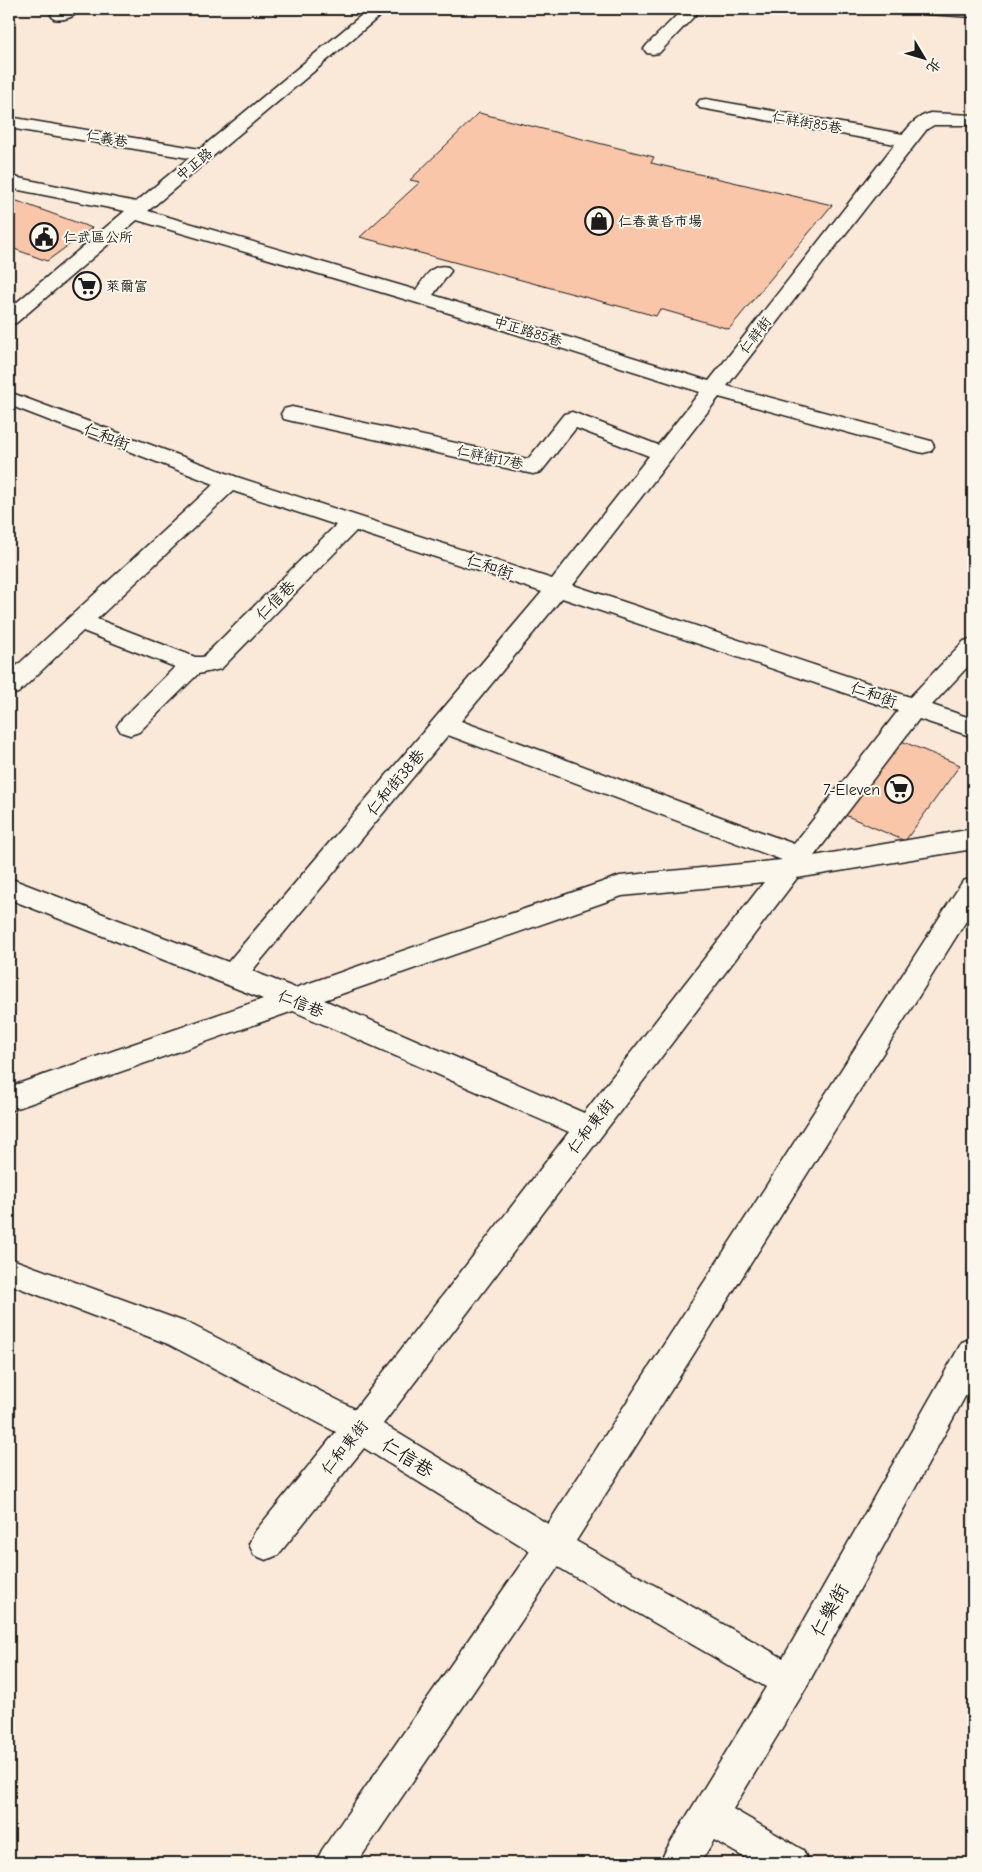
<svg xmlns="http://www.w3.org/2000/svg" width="982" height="1872" viewBox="0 0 982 1872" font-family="'Comic Neue','LXGW WenKai TC',sans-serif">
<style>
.building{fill:#f9c6a9;stroke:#1c1c1c}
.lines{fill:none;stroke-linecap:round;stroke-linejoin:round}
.minor-casing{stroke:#1c1c1c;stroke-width:3}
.minor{fill:#fbf7ec;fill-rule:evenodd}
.labels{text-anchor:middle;stroke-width:4;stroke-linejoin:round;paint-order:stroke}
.far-street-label{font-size:14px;fill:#1c1c1c;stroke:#fbf7ec}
.far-poi-label{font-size:14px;fill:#1c1c1c;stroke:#fbf7ec;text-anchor:start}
.street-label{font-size:16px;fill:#1c1c1c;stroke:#fbf7ec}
.poi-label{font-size:16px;fill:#1c1c1c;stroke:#fbf7ec;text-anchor:end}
.near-street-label{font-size:19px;fill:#1c1c1c;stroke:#fbf7ec}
</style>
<rect width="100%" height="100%" fill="#fae8d8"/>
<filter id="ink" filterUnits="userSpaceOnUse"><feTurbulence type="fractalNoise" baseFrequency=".02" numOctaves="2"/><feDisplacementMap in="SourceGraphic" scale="10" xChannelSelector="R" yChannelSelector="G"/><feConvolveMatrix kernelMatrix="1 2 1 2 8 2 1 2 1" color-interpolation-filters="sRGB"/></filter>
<g filter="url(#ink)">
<path class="building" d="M 479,113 L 654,157 L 651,163 L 832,205 L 729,329 L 660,309 L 656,316 L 360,237 L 420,182 L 410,180 Z
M 17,201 L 92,228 L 47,261 L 9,247 L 9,202 Z
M 894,738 L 960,765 L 905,841 L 838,812 Z"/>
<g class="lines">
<defs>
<path id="minor" d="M 59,9 L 81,9 C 75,17 63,21 54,19 L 51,15 Z
M 369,9 L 388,9 L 148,211 L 416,290 C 425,278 431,263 448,267 L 451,271 L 433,295 L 709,381 L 895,144 L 706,109 L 700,108 L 697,104 L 700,100 L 706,99 L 903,134 C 911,124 917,117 930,113 L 973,115 L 973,125 L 934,125 L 927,129 L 727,386 L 931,441 L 934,446 L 931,451 L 923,453 L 915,451 L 719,397 L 573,585 L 910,697 L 964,641 L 973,639 L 973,661 L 932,705 L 973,719 L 973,737 L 919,719 L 814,856 L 973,829 L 973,849 L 797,878 L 383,1424 L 548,1524 L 963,881 L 973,878 L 973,910 L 576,1541 L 783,1658 L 962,1342 L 973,1338 L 973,1382 L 803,1693 L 733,1809 L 803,1850 L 809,1863 L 754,1863 L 714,1840 L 700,1863 L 660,1863 L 666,1850 L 766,1687 L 558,1567 L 357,1863 L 316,1863 L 322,1850 L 530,1551 L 364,1448 L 278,1555 L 266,1560 L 254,1555 L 249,1544 L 254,1533 L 336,1432 L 168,1344 L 9,1284 L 9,1258 L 190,1324 L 355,1409 L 569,1132 L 293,1011 L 9,1111 L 9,1087 L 263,999 L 9,899 L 9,878 L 228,962 L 542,592 L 356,531 L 221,669 L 198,674 L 139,732 L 130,735 L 121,732 L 117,726 L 121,720 L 175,667 L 83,631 L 18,693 L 9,695 L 9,673 L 214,484 L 9,405 L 9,392 L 237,477 L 552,579 L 649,456 L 576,428 L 541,472 L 533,474 L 292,421 L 284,419 L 281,414 L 284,409 L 292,407 L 528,459 L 564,414 L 572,412 L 658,445 L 700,392 L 414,302 L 137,220 L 16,323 L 9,325 L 9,309 L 125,211 L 9,188 L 9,176 L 136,202 L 189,158 L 9,128 L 9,117 L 200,149 ZM 233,491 L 336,525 L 203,657 L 195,657 L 97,619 ZM 562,598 L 898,711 L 794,844 L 461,721 ZM 448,735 L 782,860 L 620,876 L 295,988 L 252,971 ZM 764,882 L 584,1113 L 324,1000 L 622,896 Z
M 683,9 L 701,9 L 659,53 L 653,54 L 647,53 L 644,49 L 647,45 Z
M 919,9 L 973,9 L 973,17 L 928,14 L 922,13 Z"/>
</defs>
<use href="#minor" class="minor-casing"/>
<use href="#minor" class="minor"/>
</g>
</g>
<defs>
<symbol id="shop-ring" viewBox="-11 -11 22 22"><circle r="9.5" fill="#fbf7ec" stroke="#1c1c1c" stroke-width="1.5"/><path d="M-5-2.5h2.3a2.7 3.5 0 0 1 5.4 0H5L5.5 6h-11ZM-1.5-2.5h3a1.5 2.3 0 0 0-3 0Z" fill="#1c1c1c"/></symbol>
<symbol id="civic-ring" viewBox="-11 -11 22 22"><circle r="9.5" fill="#fbf7ec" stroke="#1c1c1c" stroke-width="1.5"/><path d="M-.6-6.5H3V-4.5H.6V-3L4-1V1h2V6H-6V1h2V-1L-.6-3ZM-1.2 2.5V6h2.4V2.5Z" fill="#1c1c1c"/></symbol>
<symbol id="supermarket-ring" viewBox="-11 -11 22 22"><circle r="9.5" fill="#fbf7ec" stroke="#1c1c1c" stroke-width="1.5"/><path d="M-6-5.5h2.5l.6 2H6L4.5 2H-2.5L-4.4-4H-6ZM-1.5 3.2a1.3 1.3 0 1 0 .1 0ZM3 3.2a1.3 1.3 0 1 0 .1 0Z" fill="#1c1c1c"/></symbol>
</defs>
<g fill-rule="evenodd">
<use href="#shop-ring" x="583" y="205" width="32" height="32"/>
<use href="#civic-ring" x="28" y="221" width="32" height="32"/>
<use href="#supermarket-ring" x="71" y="270" width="32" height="32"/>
<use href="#supermarket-ring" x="883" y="773" width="32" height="32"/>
</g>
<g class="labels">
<g class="far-street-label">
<text transform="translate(807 122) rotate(10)" y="5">仁祥街85巷</text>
<text transform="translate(107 138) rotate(10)" y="5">仁義巷</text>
<text transform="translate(194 164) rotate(-39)" y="5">中正路</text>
<text transform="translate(528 331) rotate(17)" y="5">中正路85巷</text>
<text transform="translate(755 335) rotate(-52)" y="5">仁祥街</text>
<text transform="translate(490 457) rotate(12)" y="5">仁祥街17巷</text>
</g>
<g class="far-poi-label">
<text x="618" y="226">仁春黃昏市場</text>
<text x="63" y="242">仁武區公所</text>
<text x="106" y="291">萊爾富</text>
</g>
<g class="street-label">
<text transform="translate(107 436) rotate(21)" y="6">仁和街</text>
<text transform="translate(490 566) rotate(18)" y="6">仁和街</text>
<text transform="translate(275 600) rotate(-45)" y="6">仁信巷</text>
<text transform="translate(874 694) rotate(19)" y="6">仁和街</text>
<text transform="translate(395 782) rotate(-50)" y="6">仁和街38巷</text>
<text transform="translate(301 1003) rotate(22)" y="6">仁信巷</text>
<text transform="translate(590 1126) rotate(-52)" y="6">仁和東街</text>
<text transform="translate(344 1447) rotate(-51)" y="6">仁和東街</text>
</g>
<g class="poi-label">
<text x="880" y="795">7-Eleven</text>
</g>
<g class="near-street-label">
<text transform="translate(408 1457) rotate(32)" y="7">仁信巷</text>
<text transform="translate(829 1610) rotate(-61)" y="7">仁樂街</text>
</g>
</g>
<rect width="982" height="1872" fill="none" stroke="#fbf7ec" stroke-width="30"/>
<rect x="15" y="15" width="952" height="1842" fill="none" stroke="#1c1c1c" stroke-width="2" filter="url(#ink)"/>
<g transform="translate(924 58) rotate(128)" stroke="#fbf7ec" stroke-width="4" paint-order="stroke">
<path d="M0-4L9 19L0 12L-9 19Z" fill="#1c1c1c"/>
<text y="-8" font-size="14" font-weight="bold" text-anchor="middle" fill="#1c1c1c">北</text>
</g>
</svg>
